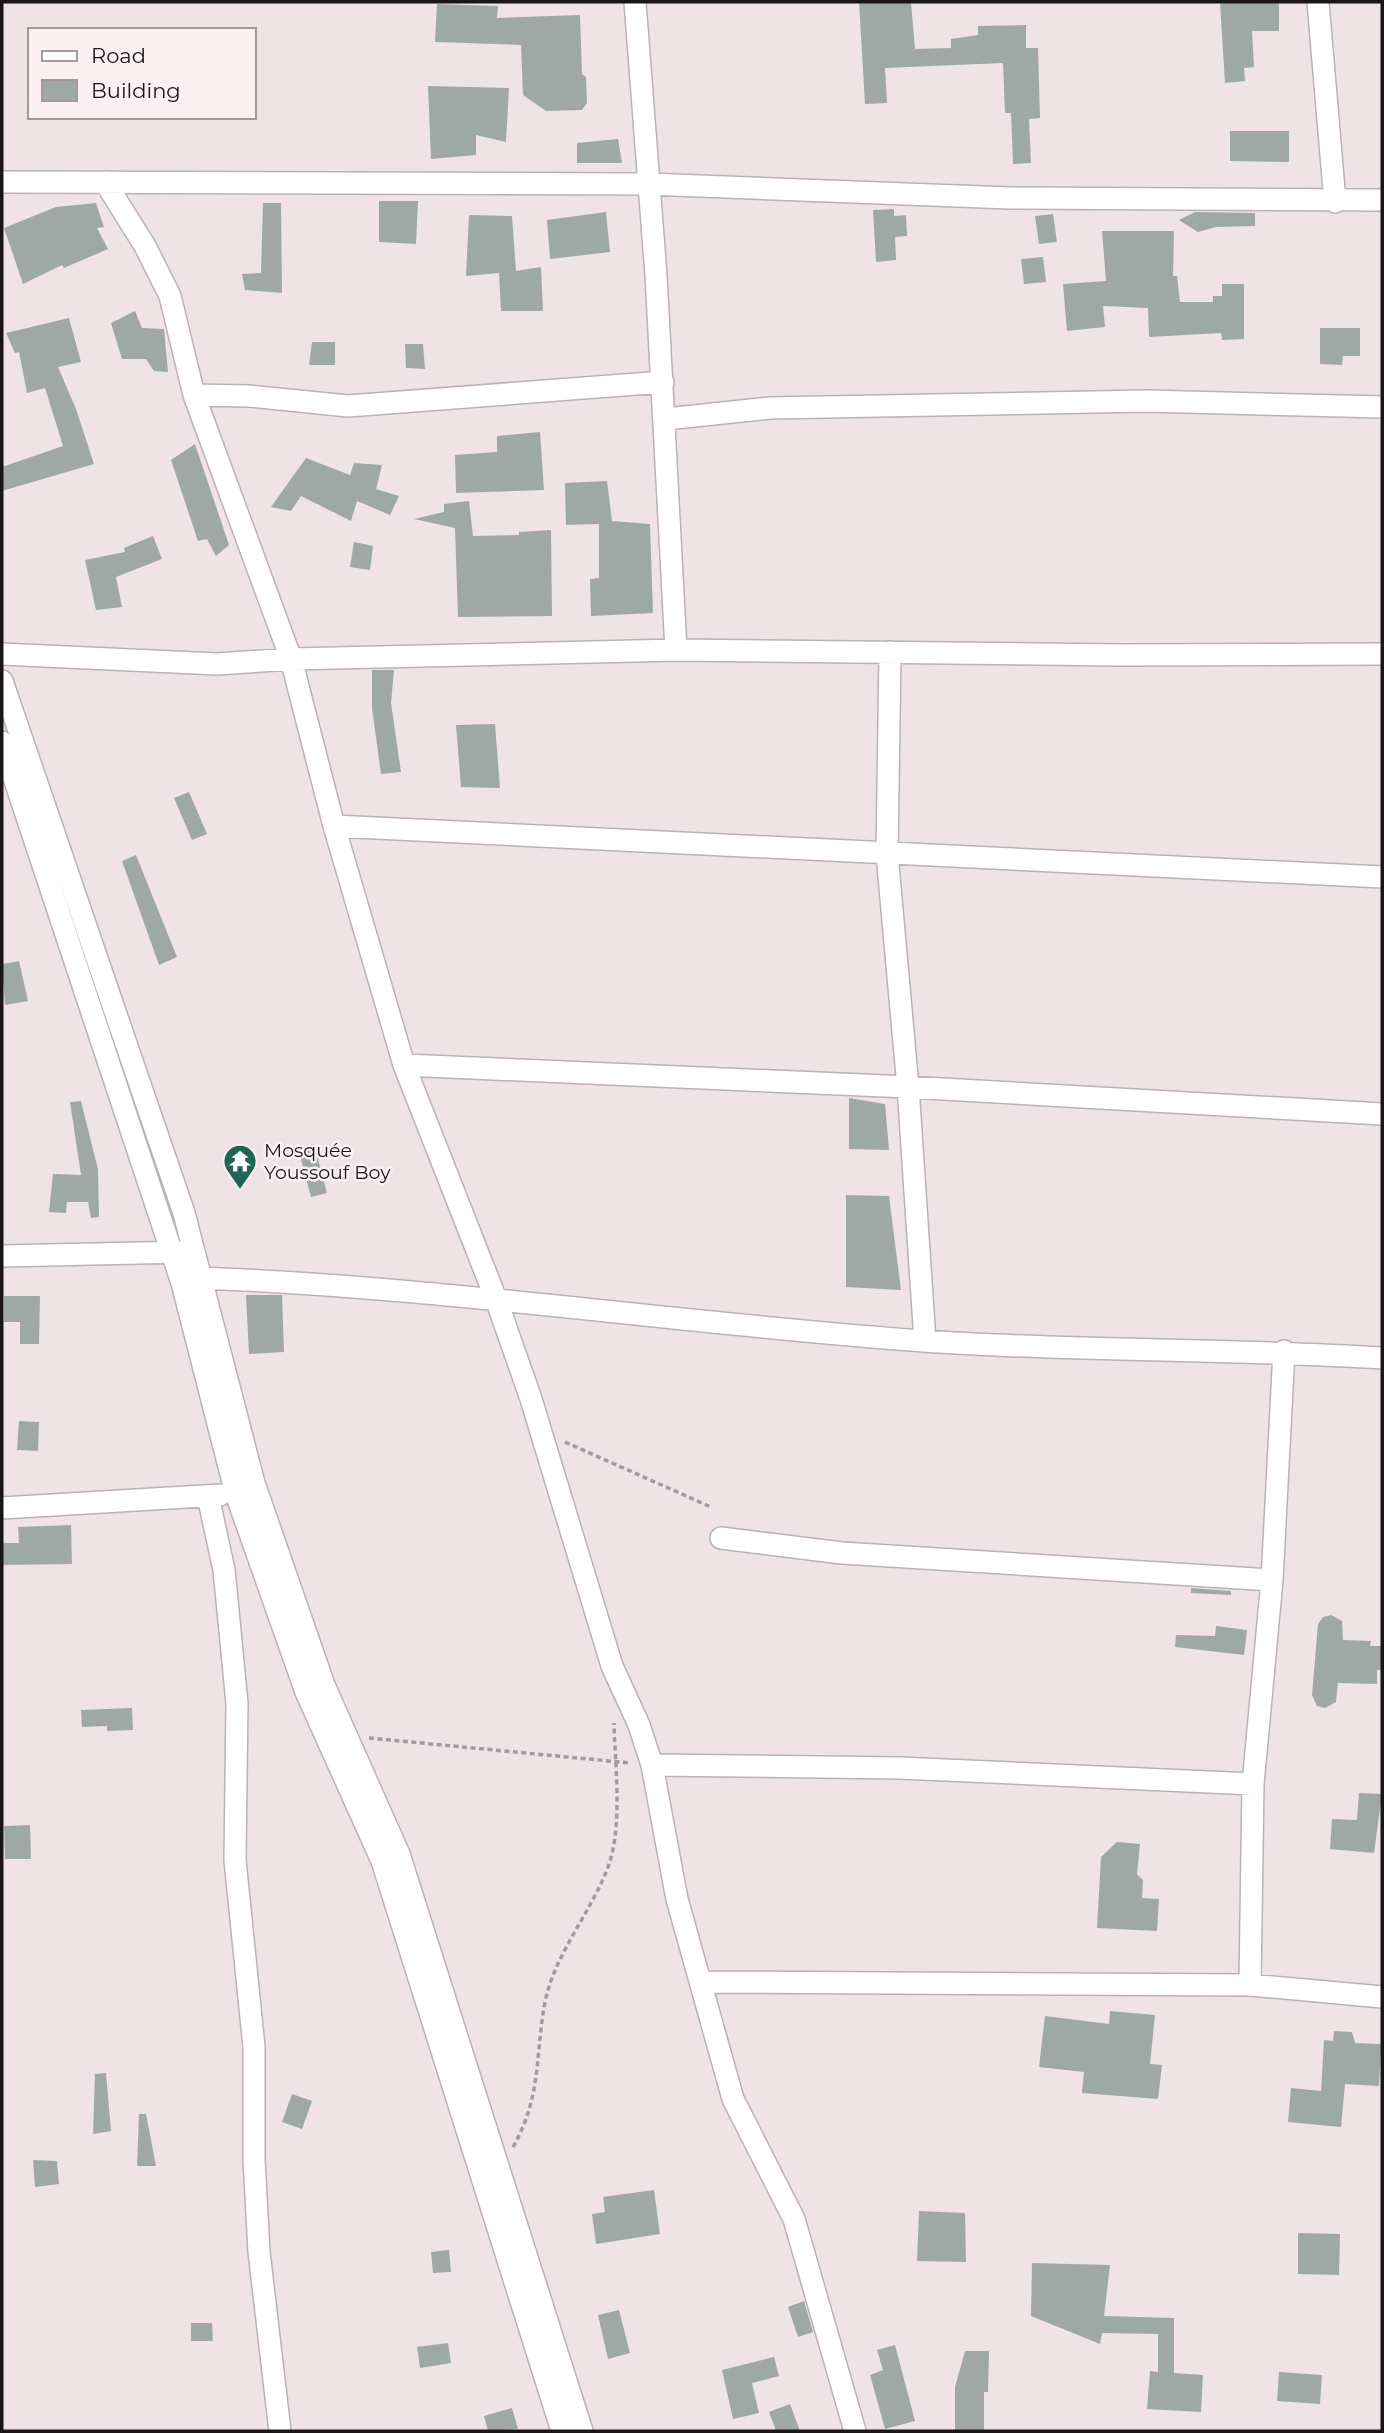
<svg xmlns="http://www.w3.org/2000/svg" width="1384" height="2433" viewBox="0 0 1384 2433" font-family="Montserrat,sans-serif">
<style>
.building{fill:#9ea9a6}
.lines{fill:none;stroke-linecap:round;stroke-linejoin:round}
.minor-casing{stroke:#bcb1b4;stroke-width:24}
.path{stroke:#a49a9d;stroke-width:3.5;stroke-dasharray:5 3.5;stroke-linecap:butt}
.minor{stroke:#fff;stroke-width:21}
.labels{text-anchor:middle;stroke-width:5;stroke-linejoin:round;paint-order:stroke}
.poi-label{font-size:19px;fill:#1a1617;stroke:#fcf0f3;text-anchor:start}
</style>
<rect width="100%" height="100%" fill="#efe3e6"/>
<path class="building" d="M 859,2 L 911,2 L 915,49 L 951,48 L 951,39 L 978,35 L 978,26 L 1026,25 L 1026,48 L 1038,48 L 1040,118 L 1029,119 L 1031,163 L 1013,164 L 1011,113 L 1005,113 L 1003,63 L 885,68 L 887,103 L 865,104 Z
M 1220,2 L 1279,2 L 1279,31 L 1252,31 L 1254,67 L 1244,68 L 1245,81 L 1225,83 Z
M 437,4 L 498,6 L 497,18 L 580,15 L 582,74 L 586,77 L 587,103 L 582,110 L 546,111 L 523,95 L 521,45 L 435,42 Z
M 428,86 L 509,88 L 506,142 L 476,135 L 476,155 L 431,159 Z
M 1230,131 L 1289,131 L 1289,162 L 1230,161 Z
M 618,139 L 622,163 L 577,163 L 577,143 Z
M 379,201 L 418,201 L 416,244 L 379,242 Z
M 96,203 L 104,227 L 97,228 L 108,249 L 64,268 L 62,265 L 23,284 L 4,228 L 56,207 Z
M 263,203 L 281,203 L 282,293 L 245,290 L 242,274 L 261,273 Z
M 894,209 L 894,216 L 906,215 L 907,236 L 895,237 L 896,260 L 876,262 L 873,210 Z
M 606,212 L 610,252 L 550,259 L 547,220 Z
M 1195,212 L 1255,213 L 1255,226 L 1216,227 L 1198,232 L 1179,220 Z
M 1053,214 L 1057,242 L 1039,244 L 1035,216 Z
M 469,215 L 512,216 L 516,271 L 541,267 L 543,311 L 501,311 L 499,273 L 466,276 Z
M 1102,231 L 1174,231 L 1173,276 L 1177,276 L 1180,302 L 1213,302 L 1213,296 L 1222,296 L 1222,284 L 1244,284 L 1244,339 L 1222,340 L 1221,333 L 1149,337 L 1148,308 L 1103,306 L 1105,327 L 1067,331 L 1063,284 L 1106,281 Z
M 1043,257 L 1046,282 L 1024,284 L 1021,259 Z
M 135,311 L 142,328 L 164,329 L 168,372 L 154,371 L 146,359 L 122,359 L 111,323 Z
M 69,318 L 81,362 L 58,367 L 76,409 L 94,464 L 2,491 L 2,467 L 63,446 L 45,388 L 27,393 L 19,352 L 15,353 L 6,333 Z
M 1320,328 L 1360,328 L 1360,356 L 1343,356 L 1342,365 L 1320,364 Z
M 312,342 L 335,342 L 335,365 L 309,365 Z
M 405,344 L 423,344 L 425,369 L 406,368 Z
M 540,432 L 544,490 L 456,493 L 455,455 L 497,452 L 497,436 Z
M 195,444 L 229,545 L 216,556 L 207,539 L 198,541 L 171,460 Z
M 306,458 L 350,475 L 354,463 L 382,465 L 376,489 L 399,496 L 390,515 L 357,501 L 351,521 L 301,496 L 291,511 L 271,507 Z
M 607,481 L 612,521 L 650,524 L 653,613 L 591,616 L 590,579 L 599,578 L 599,524 L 566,525 L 565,483 Z
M 469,501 L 473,536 L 519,535 L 519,532 L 551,530 L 552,616 L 458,617 L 455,528 L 414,519 L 444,512 L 444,504 Z
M 153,536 L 162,559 L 116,577 L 122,607 L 96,610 L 85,560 L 125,552 L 124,548 Z
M 354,542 L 373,546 L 370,570 L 350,567 Z
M 372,670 L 394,670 L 391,703 L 401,772 L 381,774 L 372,708 Z
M 495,724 L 500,788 L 461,787 L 456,725 Z
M 189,792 L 207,834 L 192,840 L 174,798 Z
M 136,855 L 177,957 L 159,965 L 122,861 Z
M 19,961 L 28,1001 L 5,1005 L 2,964 Z
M 849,1098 L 885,1104 L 889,1150 L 849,1149 Z
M 81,1101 L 98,1169 L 99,1217 L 91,1218 L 88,1202 L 67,1202 L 66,1213 L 49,1212 L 53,1174 L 81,1175 L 70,1102 Z
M 314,1144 L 327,1193 L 311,1197 L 298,1148 Z
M 846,1195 L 889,1196 L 901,1290 L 846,1287 Z
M 246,1295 L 282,1295 L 284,1352 L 249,1354 Z
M 4,1296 L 40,1296 L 39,1344 L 20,1344 L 20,1322 L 4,1322 Z
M 19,1421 L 39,1422 L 38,1451 L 17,1450 Z
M 71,1525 L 72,1564 L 2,1565 L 2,1543 L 19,1543 L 18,1527 Z
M 1191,1588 L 1231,1591 L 1231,1595 L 1191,1593 Z
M 1331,1615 L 1342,1621 L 1343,1640 L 1371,1641 L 1370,1646 L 1382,1646 L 1382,1670 L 1377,1670 L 1377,1684 L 1338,1683 L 1336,1702 L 1325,1708 L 1317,1706 L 1312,1695 L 1318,1624 L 1323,1617 Z
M 1216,1626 L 1247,1630 L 1244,1655 L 1175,1647 L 1176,1635 L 1215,1636 Z
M 132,1708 L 133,1730 L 107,1731 L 107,1726 L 82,1727 L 81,1710 Z
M 1359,1793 L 1382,1794 L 1374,1853 L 1330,1849 L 1332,1819 L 1357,1820 Z
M 30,1825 L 31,1859 L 5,1859 L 4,1826 Z
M 1117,1842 L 1140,1844 L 1137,1874 L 1143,1880 L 1142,1898 L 1159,1899 L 1157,1931 L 1097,1928 L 1101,1857 Z
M 1110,2011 L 1155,2015 L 1150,2064 L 1162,2065 L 1158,2099 L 1082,2093 L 1084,2072 L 1039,2067 L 1045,2016 L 1109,2024 Z
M 1334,2031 L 1352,2032 L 1355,2043 L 1381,2044 L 1379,2086 L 1345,2084 L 1341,2127 L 1288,2122 L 1291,2088 L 1321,2091 L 1324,2040 L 1333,2041 Z
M 106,2073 L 111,2131 L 93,2134 L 95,2074 Z
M 292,2094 L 312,2101 L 302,2129 L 282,2122 Z
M 139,2114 L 146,2114 L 156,2166 L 137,2166 Z
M 33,2160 L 57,2161 L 59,2184 L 35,2187 Z
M 654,2190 L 660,2234 L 596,2244 L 592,2214 L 605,2212 L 603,2197 Z
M 919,2211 L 965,2213 L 966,2262 L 917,2261 Z
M 1298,2233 L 1340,2234 L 1339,2275 L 1298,2274 Z
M 449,2250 L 451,2272 L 433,2273 L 431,2252 Z
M 1032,2263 L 1110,2265 L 1104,2316 L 1174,2318 L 1174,2373 L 1203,2375 L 1201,2412 L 1147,2409 L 1150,2371 L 1158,2372 L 1158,2334 L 1102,2333 L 1100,2344 L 1031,2316 Z
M 804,2301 L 813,2332 L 798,2337 L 788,2307 Z
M 619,2310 L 630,2353 L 608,2359 L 598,2315 Z
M 191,2323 L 212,2323 L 213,2341 L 191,2341 Z
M 448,2343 L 451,2363 L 420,2368 L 417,2347 Z
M 895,2345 L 915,2421 L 885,2429 L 870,2375 L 883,2370 L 877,2350 Z
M 965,2351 L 989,2351 L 988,2392 L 984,2392 L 984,2431 L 955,2431 L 955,2387 Z
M 774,2357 L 779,2376 L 752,2383 L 759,2413 L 733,2419 L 722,2370 Z
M 1279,2372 L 1322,2375 L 1320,2404 L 1277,2401 Z
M 790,2404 L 800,2431 L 776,2431 L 769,2412 Z
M 512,2408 L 518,2429 L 488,2431 L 484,2416 Z"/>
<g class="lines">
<defs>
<path id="minor" d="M 635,2 L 656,275 L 676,650
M 1318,2 L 1335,202
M 2,182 L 648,184 L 1010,198 L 1382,200
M 105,182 L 145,246 L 170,296 L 194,395
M 663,382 L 348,406 L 249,396 L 194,395 L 291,659 L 334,826 L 404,1065 L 496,1299 L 531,1399 L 612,1666 L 639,1725 L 652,1765 L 677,1899 L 733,2099 L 794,2219 L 855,2431
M 666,419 L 770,408 L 1146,401 L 1382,407
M 890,652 L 887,854 L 908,1087 L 925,1341
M 2,654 L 217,664 L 291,659 L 676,650 L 1120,655 L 1382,654
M 2,681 L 184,1213 L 254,1483 L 324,1685 L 399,1854 L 582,2431
M 2,742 L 182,1283 L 236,1494 L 306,1692 L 382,1861 L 562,2431
M 334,826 L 1382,877
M 404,1065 L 908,1087 L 1382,1114
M 2,1256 L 185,1252
M 200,1278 C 442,1287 683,1324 924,1341 C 1076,1352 1230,1348 1382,1358
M 208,1496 L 224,1570 L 237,1703 L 235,1860 L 254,2047 L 254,2159 L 259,2252 L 280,2431
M 2,1508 L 220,1495
M 721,1538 L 842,1553 L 1272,1580
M 652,1765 L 900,1768 L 1253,1784
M 700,1982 L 1250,1985 L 1382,1997
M 1250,1985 L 1253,1784 L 1272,1580 L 1284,1351"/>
</defs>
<use href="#minor" class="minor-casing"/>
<path class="path" d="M 565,1442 L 711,1507
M 369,1738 L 630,1763
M 513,2147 C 542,2096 535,2055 545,2002 C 555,1953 591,1913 608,1867 C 623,1827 615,1766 614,1723"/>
<use href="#minor" class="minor"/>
</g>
<defs>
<symbol id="temple-pin" viewBox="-11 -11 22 30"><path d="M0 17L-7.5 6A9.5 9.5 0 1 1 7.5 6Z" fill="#216454" stroke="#fcf0f3"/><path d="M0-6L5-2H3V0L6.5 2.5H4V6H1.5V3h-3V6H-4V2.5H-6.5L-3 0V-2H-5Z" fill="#fff"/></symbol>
</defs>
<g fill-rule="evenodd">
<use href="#temple-pin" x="221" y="1142" width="38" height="52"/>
</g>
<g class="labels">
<g class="poi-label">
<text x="264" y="1157">Mosquée<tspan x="264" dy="22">Youssouf Boy</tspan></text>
</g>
</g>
<rect width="1384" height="2433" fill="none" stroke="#1a1617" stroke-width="7"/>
<rect x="28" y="28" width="228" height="91" fill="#fcf0f3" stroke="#a2999b" stroke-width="2"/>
<rect x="42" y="51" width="35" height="10" fill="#ffffff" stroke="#a2999b" stroke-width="2"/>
<text x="91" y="63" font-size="21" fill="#1a1617">Road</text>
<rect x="42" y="80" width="35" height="21" fill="#9ea9a6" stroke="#a2999b" stroke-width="2"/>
<text x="91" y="98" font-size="21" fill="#1a1617">Building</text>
</svg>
